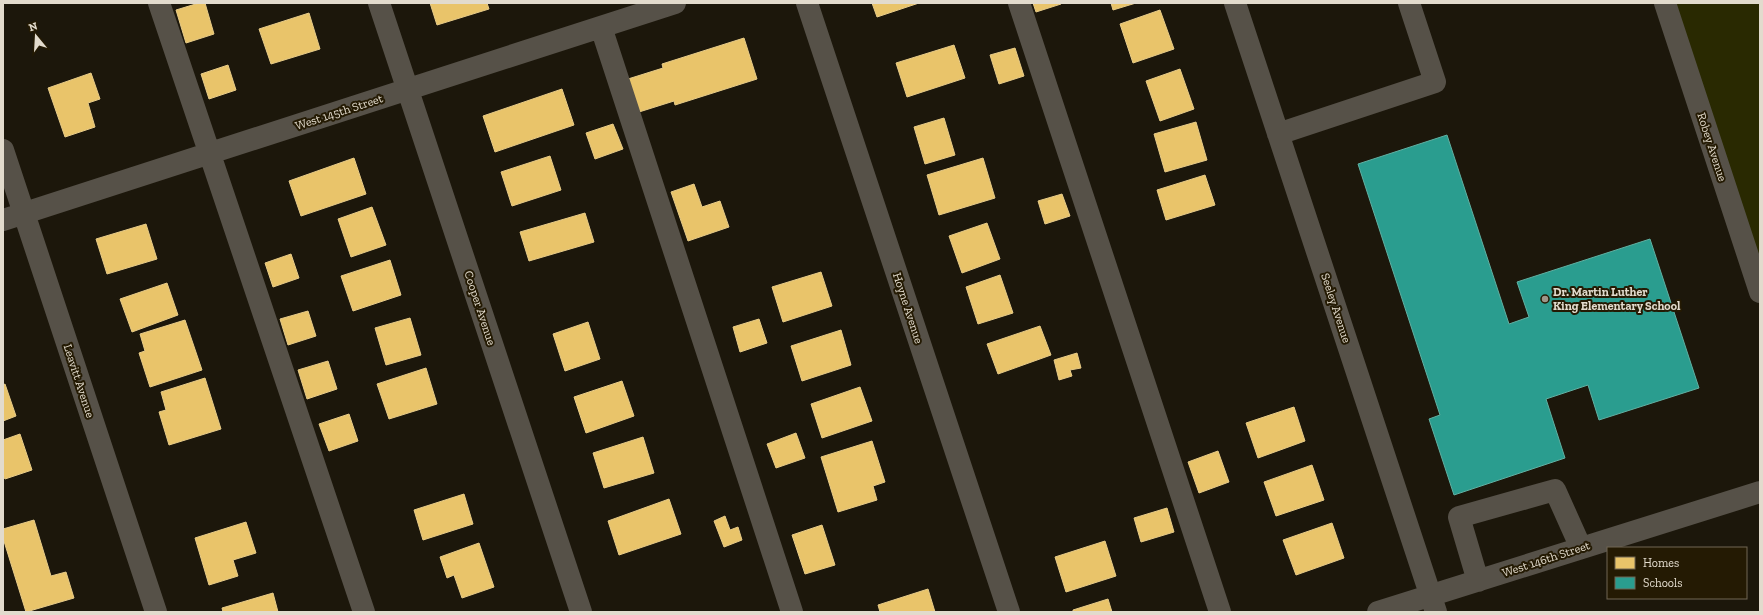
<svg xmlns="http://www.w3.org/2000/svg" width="1763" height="615" viewBox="0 0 1763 615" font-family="'Zilla Slab',serif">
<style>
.green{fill:#292901}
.homes{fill:#e9c46a;stroke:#e7cb88}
.schools{fill:#2a9d8f;stroke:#61b0a2}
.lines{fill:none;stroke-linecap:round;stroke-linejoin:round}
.minor{stroke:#565148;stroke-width:22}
.poi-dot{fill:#9d9689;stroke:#241a03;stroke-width:1.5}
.labels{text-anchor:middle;stroke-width:4;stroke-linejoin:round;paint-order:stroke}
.street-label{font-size:12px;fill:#e2dbcd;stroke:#241a03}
.poi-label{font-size:12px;font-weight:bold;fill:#e2dbcd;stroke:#241a03;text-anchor:start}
</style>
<rect width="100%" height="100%" fill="#1c170b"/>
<path class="green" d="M 1665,3 L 1760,3 L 1760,292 Z"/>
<path class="homes" d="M 199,3 L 205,3 L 214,34 L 186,43 L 176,10 Z
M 430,3 L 487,3 L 489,9 L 437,25 Z
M 872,3 L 919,3 L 877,17 Z
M 1033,3 L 1060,3 L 1061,4 L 1036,12 Z
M 1111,3 L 1136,3 L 1113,10 Z
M 1160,10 L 1174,49 L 1133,63 L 1120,24 Z
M 309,13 L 320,49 L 271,64 L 259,29 Z
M 744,38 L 757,79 L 675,105 L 674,101 L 639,112 L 628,79 L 663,68 L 662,64 Z
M 954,45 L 965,78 L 907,97 L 896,63 Z
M 1015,48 L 1024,76 L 999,84 L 990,55 Z
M 228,65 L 236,90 L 209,99 L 201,74 Z
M 1180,69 L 1194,109 L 1160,121 L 1146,81 Z
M 91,73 L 100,99 L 88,103 L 95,127 L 65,137 L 48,88 Z
M 562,89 L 574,125 L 495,152 L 483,116 Z
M 944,118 L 955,155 L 925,164 L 914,127 Z
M 1196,122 L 1207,160 L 1165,172 L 1154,134 Z
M 613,124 L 623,149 L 595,159 L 586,133 Z
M 550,156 L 561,190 L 512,206 L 501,172 Z
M 354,158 L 366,194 L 301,216 L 289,181 Z
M 983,158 L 995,198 L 939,215 L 927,175 Z
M 1205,175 L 1215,205 L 1166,220 L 1157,190 Z
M 694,184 L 702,207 L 720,201 L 729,227 L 688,241 L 671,192 Z
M 1062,194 L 1070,216 L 1045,224 L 1038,201 Z
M 372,207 L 386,245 L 351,257 L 338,219 Z
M 585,213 L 594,242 L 529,261 L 520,232 Z
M 987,223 L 1000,259 L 962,273 L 949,236 Z
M 146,224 L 157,259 L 107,274 L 96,239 Z
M 291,254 L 299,278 L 273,287 L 265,263 Z
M 390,260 L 401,295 L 353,311 L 341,276 Z
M 821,272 L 832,306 L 783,322 L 772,287 Z
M 1000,275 L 1013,313 L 978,324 L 966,287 Z
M 167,283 L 178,315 L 132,332 L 120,299 Z
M 308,311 L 316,336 L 288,345 L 280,319 Z
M 410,318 L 421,355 L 386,365 L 375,328 Z
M 759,319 L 767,343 L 740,352 L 733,327 Z
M 185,320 L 202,370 L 150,387 L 139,353 L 145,351 L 140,334 Z
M 588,322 L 600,359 L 565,371 L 553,334 Z
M 1040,326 L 1051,355 L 998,374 L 987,344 Z
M 841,330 L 851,365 L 802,381 L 791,346 Z
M 1077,353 L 1081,368 L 1070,370 L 1072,376 L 1059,380 L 1054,360 Z
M 328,361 L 337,389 L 307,399 L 298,370 Z
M 426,368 L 437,404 L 389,419 L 377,384 Z
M 205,378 L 221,429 L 169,445 L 159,412 L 166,410 L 161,392 Z
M 622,381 L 634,416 L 586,433 L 574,397 Z
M 5,384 L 16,416 L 3,421 L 3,385 Z
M 860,387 L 872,421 L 822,438 L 811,404 Z
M 1294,407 L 1305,441 L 1258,458 L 1246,423 Z
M 349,414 L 358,441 L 329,451 L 319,424 Z
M 796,433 L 805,458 L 776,468 L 767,444 Z
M 20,434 L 32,470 L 5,479 L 3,476 L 3,440 Z
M 643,437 L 654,473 L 604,488 L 593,453 Z
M 872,441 L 885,482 L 873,486 L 877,500 L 838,512 L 821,457 Z
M 1218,451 L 1229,482 L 1199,493 L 1188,462 Z
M 1312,465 L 1324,500 L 1276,516 L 1264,482 Z
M 464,494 L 473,524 L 423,540 L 414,510 Z
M 669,499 L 681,534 L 619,555 L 608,521 Z
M 1167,508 L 1174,532 L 1141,542 L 1134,518 Z
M 725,516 L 730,530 L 738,527 L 742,540 L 724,547 L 714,521 Z
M 34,520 L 51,576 L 66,572 L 74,598 L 26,612 L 3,538 L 3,529 Z
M 246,522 L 256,553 L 233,560 L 238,576 L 209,585 L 195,538 Z
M 1332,523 L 1344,558 L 1296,575 L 1283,540 Z
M 822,525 L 835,565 L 805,574 L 792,535 Z
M 1105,541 L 1116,576 L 1066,592 L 1055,557 Z
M 479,543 L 494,587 L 462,598 L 454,575 L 447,578 L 440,557 Z
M 928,589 L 935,612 L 880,612 L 878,605 Z
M 273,593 L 278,612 L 223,612 L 222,608 Z
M 1108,599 L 1112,612 L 1073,612 L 1073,610 Z"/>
<path class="schools" d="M 1447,135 L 1509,324 L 1529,317 L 1517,282 L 1650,239 L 1699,388 L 1599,420 L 1588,385 L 1546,399 L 1565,458 L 1454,495 L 1429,419 L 1440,415 L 1358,164 Z"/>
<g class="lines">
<path class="minor" d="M 159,3 L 364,612
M 379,3 L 581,612
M 807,3 L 1009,612
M 1019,3 L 1220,612
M 1235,3 L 1436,612
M 1665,3 L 1760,292
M 601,27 L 792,612
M 1278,134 L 1435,82 L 1409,3
M 3,150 L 156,612
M 3,220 L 675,3
M 1478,581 L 1459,517 L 1555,490 L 1581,548
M 1378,612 L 1760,492"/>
</g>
<circle class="poi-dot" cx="1545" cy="299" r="4"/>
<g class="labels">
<g class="street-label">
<text transform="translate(339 112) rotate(-18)" y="4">West 145th Street</text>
<text transform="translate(1712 147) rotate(72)" y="4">Robey Avenue</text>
<text transform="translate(480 308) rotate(72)" y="4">Cooper Avenue</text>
<text transform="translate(908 308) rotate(72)" y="4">Hoyne Avenue</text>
<text transform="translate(1336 308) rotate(72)" y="4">Seeley Avenue</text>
<text transform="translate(79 381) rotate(72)" y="4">Leavitt Avenue</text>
<text transform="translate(1546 559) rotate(-18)" y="4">West 146th Street</text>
</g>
<g class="poi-label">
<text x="1553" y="296">Dr. Martin Luther<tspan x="1553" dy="14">King Elementary School</tspan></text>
</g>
</g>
<rect width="1763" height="615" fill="none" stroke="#e2dbcd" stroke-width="8"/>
<rect x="1607" y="547" width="140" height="52" fill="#241a03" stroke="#706754"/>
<rect x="1615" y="557" width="20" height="12" fill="#e9c46a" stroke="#706754"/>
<text x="1643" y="567" font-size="12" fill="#e2dbcd">Homes</text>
<rect x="1615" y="577" width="20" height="12" fill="#2a9d8f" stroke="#706754"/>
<text x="1643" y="587" font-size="12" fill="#e2dbcd">Schools</text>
<g transform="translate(36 36) rotate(342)" stroke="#241a03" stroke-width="3" paint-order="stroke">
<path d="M0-3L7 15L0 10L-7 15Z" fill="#e2dbcd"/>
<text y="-6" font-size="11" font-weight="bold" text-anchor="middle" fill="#e2dbcd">N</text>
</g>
</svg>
